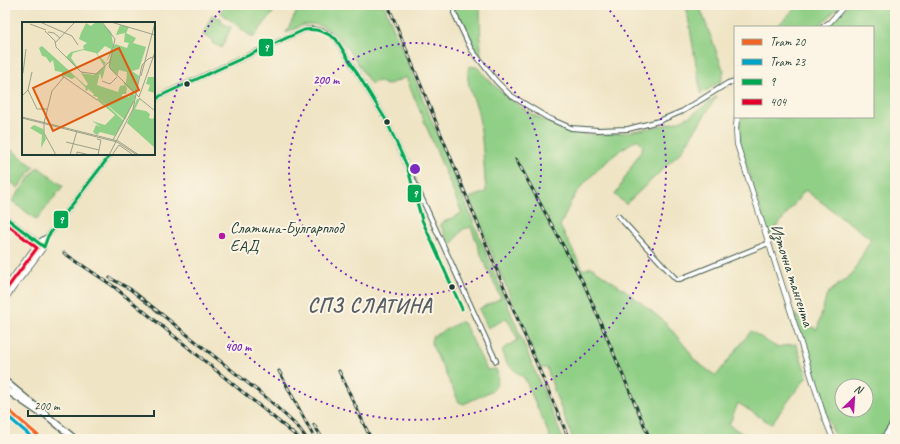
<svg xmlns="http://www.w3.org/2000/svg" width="900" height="444" viewBox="0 0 900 444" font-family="Caveat,sans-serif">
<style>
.green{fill:#90cf86;stroke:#58865d;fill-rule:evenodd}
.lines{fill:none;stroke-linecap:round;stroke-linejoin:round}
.minor-casing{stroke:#3e564a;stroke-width:6}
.tertiary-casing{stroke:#3e564a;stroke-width:6}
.secondary-casing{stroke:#3e564a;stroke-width:8}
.primary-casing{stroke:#3e564a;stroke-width:8}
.minor{stroke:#fff;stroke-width:4}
.tertiary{stroke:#fff;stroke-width:4.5}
.secondary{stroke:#fff;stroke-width:5.5}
.primary{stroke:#fff;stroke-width:6}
.rail-casing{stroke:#1f3d34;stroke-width:3}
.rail{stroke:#fcf5e5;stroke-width:1.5;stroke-dasharray:4.5;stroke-linecap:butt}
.bus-1-casing{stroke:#fcf5e5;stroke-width:6}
.bus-2-casing{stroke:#fcf5e5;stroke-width:6}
.bus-1{stroke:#00a651;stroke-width:3}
.bus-2{stroke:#e4002b;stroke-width:3}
.tram-1-casing{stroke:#fcf5e5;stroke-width:6}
.tram-2-casing{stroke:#fcf5e5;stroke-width:6}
.tram-1{stroke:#f26522;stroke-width:3}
.tram-2{stroke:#02a4c6;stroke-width:3}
.ring{fill:none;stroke:#7b2cbf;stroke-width:2;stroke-dasharray:2 4}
.bus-dot{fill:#1f3d34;stroke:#fcf5e5;stroke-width:1.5}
.poi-dot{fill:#b5179e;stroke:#fcf5e5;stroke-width:1.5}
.labels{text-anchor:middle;stroke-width:4;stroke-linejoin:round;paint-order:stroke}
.poi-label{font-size:16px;fill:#1f3d34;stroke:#fcf5e5;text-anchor:start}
.street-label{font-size:16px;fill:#1f3d34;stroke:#fcf5e5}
.district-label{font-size:20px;font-weight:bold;letter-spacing:1px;fill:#575e66;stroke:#fcf5e5}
.inset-road{fill:none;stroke:#9ca18a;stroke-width:1}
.view{fill:#de580e;fill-opacity:0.15;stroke:#de580e;stroke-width:2}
.inset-edge{fill:none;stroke:#1f3d34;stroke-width:2}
.centre{fill:#7b2cbf;stroke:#fcf5e5;stroke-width:2}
.ring-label{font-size:12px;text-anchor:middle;font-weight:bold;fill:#7b2cbf;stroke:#fcf5e5;stroke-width:4;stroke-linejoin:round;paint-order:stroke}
.line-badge{stroke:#fcf5e5;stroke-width:1.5}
.badge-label{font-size:11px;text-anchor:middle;font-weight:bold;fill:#fff}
</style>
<rect width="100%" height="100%" fill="#fcf5e5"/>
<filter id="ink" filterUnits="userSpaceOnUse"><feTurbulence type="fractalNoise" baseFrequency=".025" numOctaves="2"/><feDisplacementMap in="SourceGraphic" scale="8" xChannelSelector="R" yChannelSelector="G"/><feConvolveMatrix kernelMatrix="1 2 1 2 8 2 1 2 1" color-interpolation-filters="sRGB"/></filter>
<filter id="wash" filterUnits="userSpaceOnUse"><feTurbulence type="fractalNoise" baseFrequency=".012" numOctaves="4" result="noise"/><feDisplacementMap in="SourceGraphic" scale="16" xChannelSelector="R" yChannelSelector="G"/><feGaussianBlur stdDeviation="0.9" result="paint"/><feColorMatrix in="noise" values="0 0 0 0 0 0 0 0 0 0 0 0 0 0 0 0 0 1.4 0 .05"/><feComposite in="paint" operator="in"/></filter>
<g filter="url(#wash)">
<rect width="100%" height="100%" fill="#efe4c4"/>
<path class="green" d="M 226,5 L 279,5 L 253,38 L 220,12 Z
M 300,5 L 384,5 L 563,439 L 551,439 L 525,379 C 516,370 501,364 503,349 L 518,340 L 507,318 L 488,328 L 479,309 L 501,298 L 482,257 L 471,227 L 463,229 L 450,246 L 440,224 L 462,213 L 406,77 L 387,85 L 378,81 L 371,84 C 356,63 335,17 303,25 C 297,27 291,31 286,33 Z
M 453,5 L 480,5 L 481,57 L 467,36 Z
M 686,5 L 699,5 L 724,72 L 721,81 L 701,94 Z
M 798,5 L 840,5 L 827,19 L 817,27 L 776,27 Z
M 848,5 L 895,5 L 895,418 L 881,439 L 836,439 C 820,398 808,356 795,314 L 817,330 L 827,294 L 852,274 L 871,239 L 805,190 L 769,237 L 740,144 L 739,129 L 741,117 L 873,117 L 873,27 L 828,27 ZM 842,386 L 866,386 L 866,410 L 842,410 Z
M 212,15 L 222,19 L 221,23 L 231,27 L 222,48 L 212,43 L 213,40 L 203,35 Z
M 469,66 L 477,67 C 504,98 536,122 577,133 C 596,137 625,133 644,129 C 654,127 666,125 676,122 C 692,117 704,106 717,96 L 681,152 L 626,204 L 615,195 L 643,147 L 638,139 C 616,151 590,175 575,195 C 569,204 565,216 560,226 L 583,270 L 591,267 L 625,290 L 665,322 L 689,351 L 694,360 L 716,376 L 751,331 L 776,347 L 796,344 L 807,376 L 771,424 L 738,403 L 729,425 L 751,439 L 573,439 L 555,393 L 547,368 L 540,368 L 469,198 L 486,192 C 484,168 483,141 479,117 C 476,98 464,87 469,66 Z
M 12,150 L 34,167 L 18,188 L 5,177 L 5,160 Z
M 38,167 L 63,186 L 37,220 L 12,201 Z
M 460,322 L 463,323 L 465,325 L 487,370 L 496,369 C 499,375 498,385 493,390 L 464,404 L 459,402 L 431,343 L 432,337 Z"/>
</g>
<g filter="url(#ink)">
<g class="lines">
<defs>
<path id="minor" d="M 455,5 L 454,13 L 471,49 L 496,81 L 510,95 L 548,118 L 571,128 L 598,130 L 628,129 L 659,121 L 683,111 L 728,83 L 735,81
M 154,102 L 160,96 L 177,88 L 304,30 C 316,27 326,31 336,39 L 386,120 L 496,361
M 618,216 L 676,279 L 680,279 L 769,243
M 38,243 L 48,236 L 111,154"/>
<path id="tertiary" d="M 823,27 L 830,22 L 845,5
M 737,117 L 736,128 L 737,144 L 825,419 L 833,439
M 5,217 L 44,247 L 5,299
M 5,288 L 38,243"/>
<path id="secondary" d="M 5,381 L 75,439
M 5,389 L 40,413"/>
<path id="primary" d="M 884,439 L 895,422
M 892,439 L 895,435"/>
</defs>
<use href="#minor" class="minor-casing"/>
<use href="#tertiary" class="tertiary-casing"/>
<use href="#secondary" class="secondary-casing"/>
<use href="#primary" class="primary-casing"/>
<use href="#minor" class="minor"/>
<use href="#tertiary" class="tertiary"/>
<use href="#secondary" class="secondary"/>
<use href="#primary" class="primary"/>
<defs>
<path id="rail" d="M 388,5 L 498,273 L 569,439
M 516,159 L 585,286 L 650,439
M 64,253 L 113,286 L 300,439
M 110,278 L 130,289 L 269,400 L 298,427 L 307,439
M 279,371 L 315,439
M 339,371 L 371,439
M 314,425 L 323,439"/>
</defs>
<use href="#rail" class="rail-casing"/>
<use href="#rail" class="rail"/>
<defs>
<path id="bus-1" d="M 154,102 L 160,96 L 304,30 C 316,28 326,32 336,39 L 386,120 L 407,166 L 422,220 L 462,309
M 5,217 L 44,247 L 48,236 L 111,154"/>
<path id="bus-2" d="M 5,223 L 37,248 L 5,291"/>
</defs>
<use href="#bus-1" class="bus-1-casing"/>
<use href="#bus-2" class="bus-2-casing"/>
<use href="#bus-1" class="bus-1"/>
<use href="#bus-2" class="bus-2"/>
<defs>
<path id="tram-1" d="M 5,407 L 42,439"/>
<path id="tram-2" d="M 5,414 L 34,439"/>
</defs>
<use href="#tram-1" class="tram-1-casing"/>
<use href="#tram-2" class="tram-2-casing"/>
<use href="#tram-1" class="tram-1"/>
<use href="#tram-2" class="tram-2"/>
</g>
</g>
<g class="ring">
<circle cx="415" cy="169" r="126"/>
<path d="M606 6A251 251 0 1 1 224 6"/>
</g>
<g class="bus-dot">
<circle cx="187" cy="84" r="3.5"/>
<circle cx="387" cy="122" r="3.5"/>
<circle cx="452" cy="287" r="3.5"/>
</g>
<circle class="poi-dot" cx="222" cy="236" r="4"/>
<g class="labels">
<g class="poi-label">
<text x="230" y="233">Слатина-Булгарплод<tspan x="230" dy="18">ЕАД</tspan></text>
</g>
<g class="street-label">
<text transform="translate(793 275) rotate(72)" y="6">Източна тангента</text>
</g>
<g class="district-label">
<text x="370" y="312">СПЗ СЛАТИНА</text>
</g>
</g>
<g transform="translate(22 22)">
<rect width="133" height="133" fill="#efe4c4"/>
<path d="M 74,0 L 79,0 L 89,10 L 92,27 L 82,44 L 74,31 L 61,28 L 51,31 L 49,36 L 59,50 L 44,35 L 49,30 L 62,27 L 61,24 L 65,21 L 57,17 L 59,11 L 64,1 L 69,4 ZM 83,24 L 89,27 L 84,41 L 75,32 ZM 98,3 L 107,5 L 104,11 L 114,16 L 111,21 L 124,25 L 117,47 L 110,49 L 117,54 L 114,73 L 101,61 L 104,61 L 105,50 L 97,48 L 95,54 L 88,47 L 87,39 L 93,22 L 105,26 L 107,21 L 102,20 L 103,11 L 94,13 ZM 20,24 L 64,64 L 66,62 L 59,51 L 72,53 L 84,43 L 80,58 L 78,51 L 75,63 L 96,70 L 98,64 L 103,63 L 105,66 L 104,72 L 100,72 L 100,74 L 107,75 L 109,70 L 114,74 L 103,98 L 76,75 L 102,99 L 93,114 L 78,110 L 75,113 L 71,110 L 74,103 L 79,105 L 70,99 L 83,103 L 93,93 L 75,78 L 76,75 L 71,74 L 72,72 L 66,67 L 65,69 L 63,68 L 64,66 L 53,55 L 50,57 L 43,54 L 40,56 L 40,50 L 33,49 L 31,38 L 28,41 L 24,35 L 20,34 L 17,26 ZM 126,55 L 133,55 L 133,71 L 126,69 L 128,63 L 124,62 ZM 115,77 L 118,77 L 113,87 L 124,89 L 128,92 L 127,96 L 131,97 L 133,91 L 133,126 L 105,101 ZM 12,103 L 21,107 L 24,117 L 19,126 L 20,113 L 8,106 Z" fill="#90cf86" fill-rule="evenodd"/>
<path class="inset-road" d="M 18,0 L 50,14 L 56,23M 80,0 L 93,17 L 87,45 L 117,75M 89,0 L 133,13M 8,2 L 24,8M 23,9 L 33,19 L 34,25 L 59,50 L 74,52 L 87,40M 26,10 L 32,11 L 38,16M 33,21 L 53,0M 1,51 L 4,27M 119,54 L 133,1M 80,59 L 88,62 L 95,55M 6,68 L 15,87 L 25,87M 0,74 L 6,68 L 10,50M 117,75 L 133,30M 117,76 L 133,89M 0,95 L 96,119 L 117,133M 0,96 L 95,120 L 115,133M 22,101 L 30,69 L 42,55 L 75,78M 22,101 L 22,111 L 34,133M 75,117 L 79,118 L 76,133M 91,118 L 112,79M 44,120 L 77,128M 48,133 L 55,109M 55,133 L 55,130 L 68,133M 87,133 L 111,87 L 120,43 L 126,37 L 133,34M 90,133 L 97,123 L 110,132"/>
<path class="view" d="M 97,26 L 117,68 L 31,109 L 11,66 Z"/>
<rect width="133" height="133" class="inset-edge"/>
</g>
<circle cx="415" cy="169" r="6" class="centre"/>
<g class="ring-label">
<text x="326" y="84">200 m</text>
<text x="238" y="351">400 m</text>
</g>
<g class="line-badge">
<rect x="258" y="38" width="16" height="19" rx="4" fill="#00a651"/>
<rect x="407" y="184" width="15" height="19" rx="4" fill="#00a651"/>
<rect x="53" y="210" width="16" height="19" rx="4" fill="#00a651"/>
</g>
<g class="badge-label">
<text x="266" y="51">9</text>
<text x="415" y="197">9</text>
<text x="61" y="223">9</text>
</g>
<rect width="900" height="444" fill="none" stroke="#fcf5e5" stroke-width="20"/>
<rect x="734" y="26" width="140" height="92" fill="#fcf5e5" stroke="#a4ab9e"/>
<rect x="742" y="39" width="20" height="6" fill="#f26522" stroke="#a4ab9e"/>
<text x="770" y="46" font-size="12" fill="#1f3d34">Tram 20</text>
<rect x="742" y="59" width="20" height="6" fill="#02a4c6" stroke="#a4ab9e"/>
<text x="770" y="66" font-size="12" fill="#1f3d34">Tram 23</text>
<rect x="742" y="79" width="20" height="6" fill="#00a651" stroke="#a4ab9e"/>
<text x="770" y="86" font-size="12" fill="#1f3d34">9</text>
<rect x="742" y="99" width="20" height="6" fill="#e4002b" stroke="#a4ab9e"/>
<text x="770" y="106" font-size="12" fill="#1f3d34">404</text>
<g transform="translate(854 398) rotate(25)"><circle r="19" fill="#fcf5e5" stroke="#a4ab9e"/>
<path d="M0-3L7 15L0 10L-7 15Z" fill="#b5179e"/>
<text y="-6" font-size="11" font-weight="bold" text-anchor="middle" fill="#1f3d34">N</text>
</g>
<path d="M28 410v6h126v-6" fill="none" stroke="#1f3d34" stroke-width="2"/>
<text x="34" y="410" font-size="12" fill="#1f3d34" stroke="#fcf5e5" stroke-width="3" paint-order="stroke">200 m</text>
</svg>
